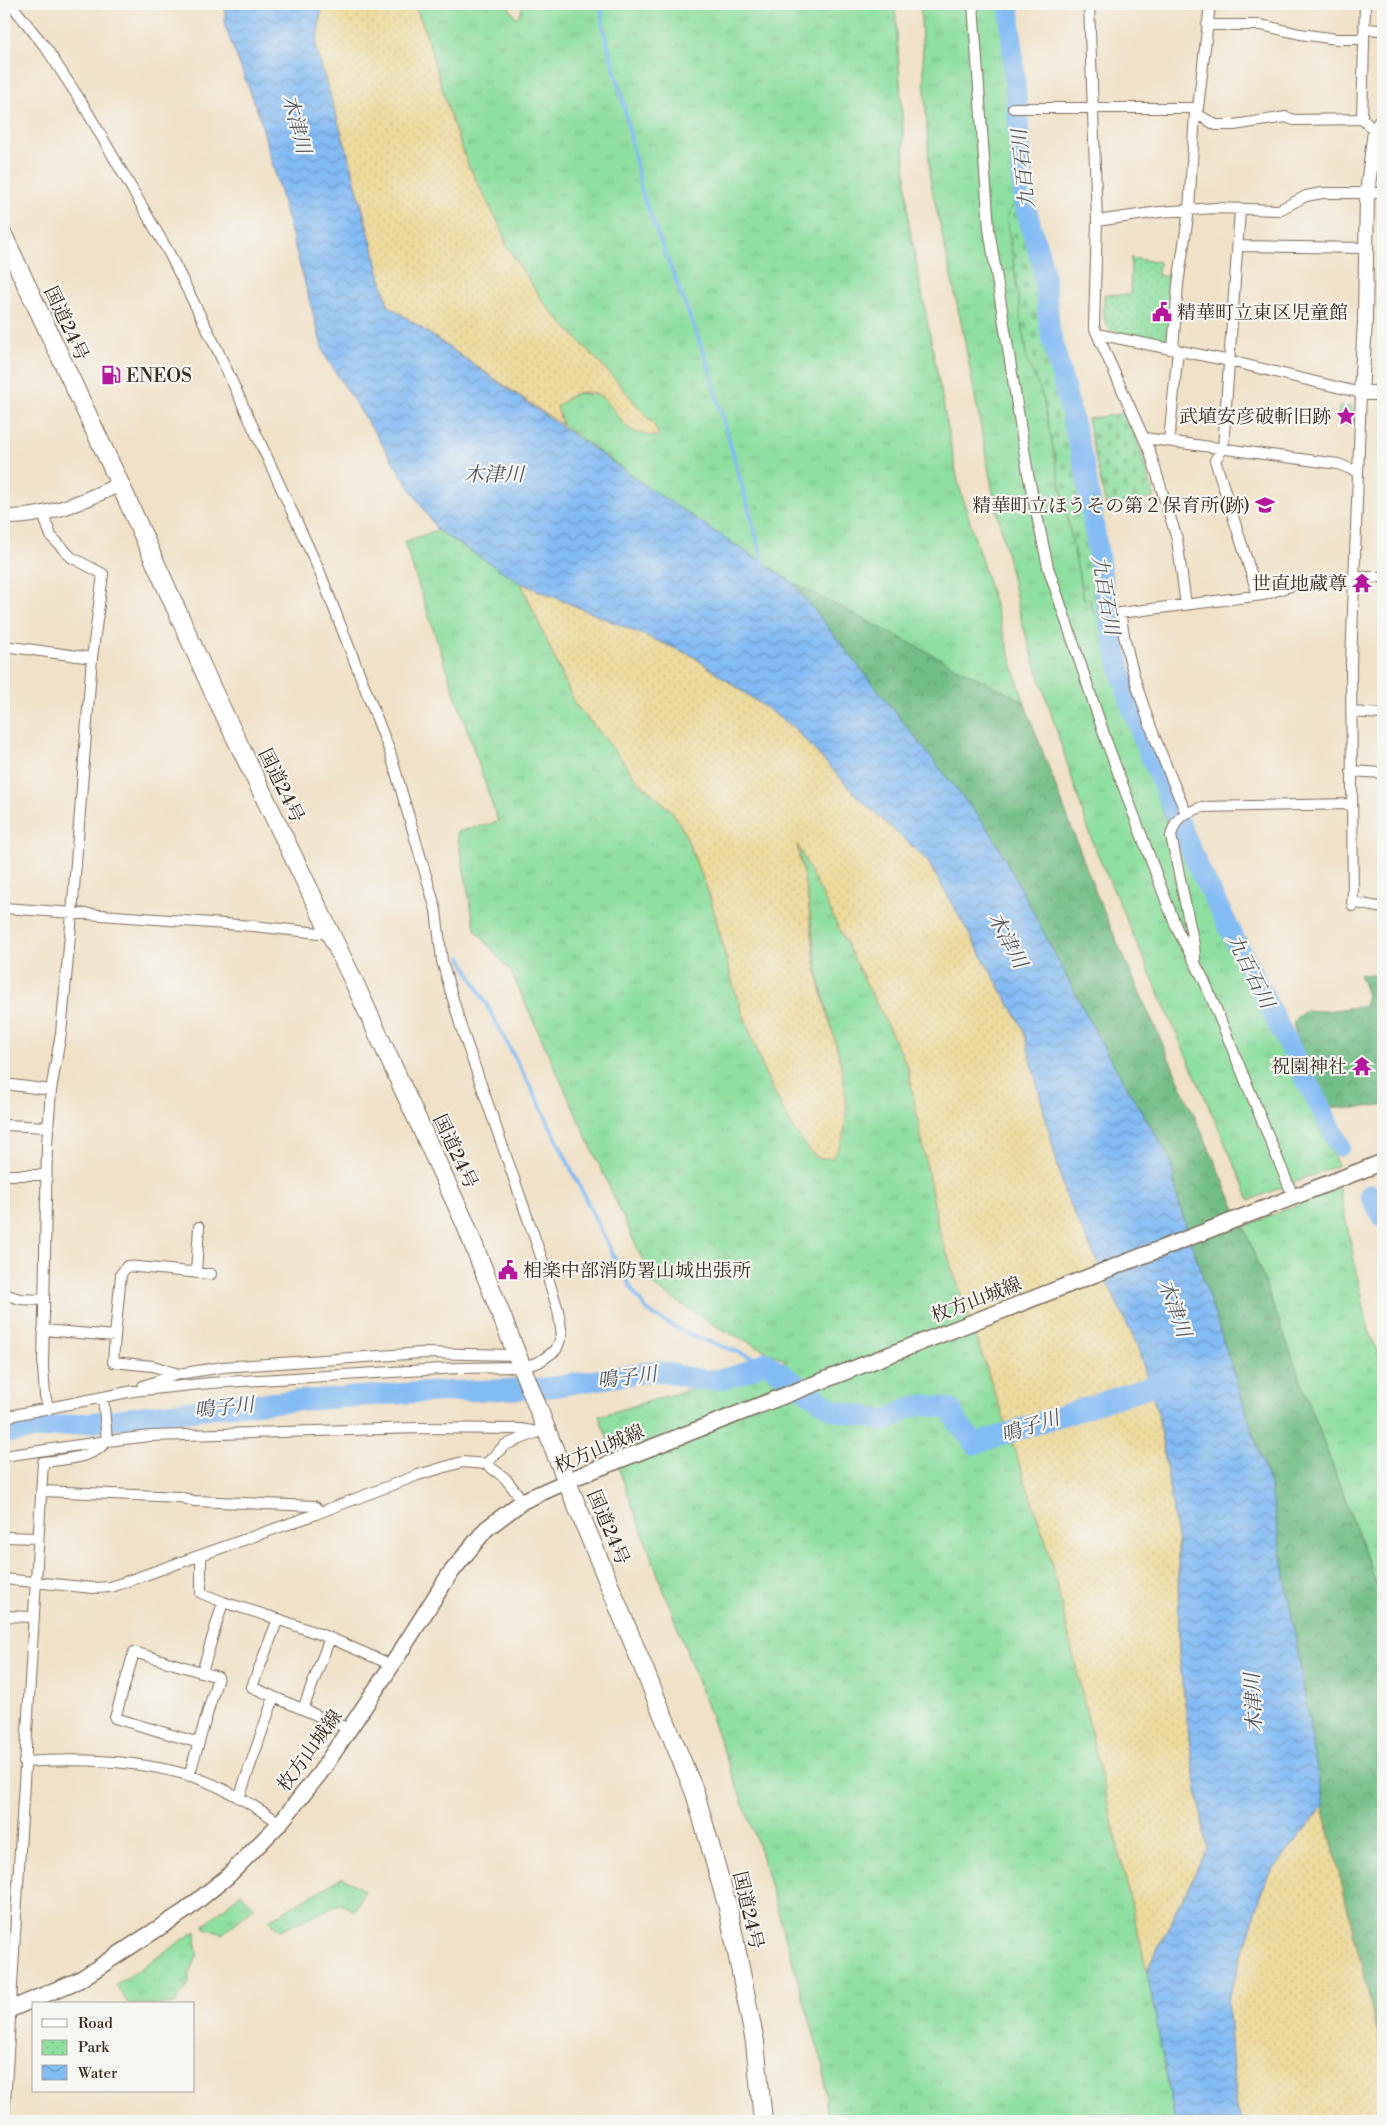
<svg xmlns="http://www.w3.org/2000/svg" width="1387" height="2125" viewBox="0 0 1387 2125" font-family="'Libre Bodoni','Noto Serif JP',serif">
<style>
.grass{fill:url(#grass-tufts);stroke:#65845e}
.forest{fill:url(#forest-crowns);stroke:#577452}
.sand{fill:url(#sand-dots);stroke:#94825e}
.cemetery{fill:url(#cemetery-stones);stroke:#65845e}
.park{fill:url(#park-dots);stroke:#65845e}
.water{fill:url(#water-waves);stroke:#5f7288}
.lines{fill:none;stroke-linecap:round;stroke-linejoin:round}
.stream{stroke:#83bbf3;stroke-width:4}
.river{stroke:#83bbf3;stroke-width:21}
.street-casing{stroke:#7b6a59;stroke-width:12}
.secondary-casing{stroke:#7b6a59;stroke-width:16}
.primary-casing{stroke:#7b6a59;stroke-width:18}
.highway-casing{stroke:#7b6a59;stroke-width:20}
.street{stroke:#fff;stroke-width:10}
.secondary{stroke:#fff;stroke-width:14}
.primary{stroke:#fff;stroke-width:15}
.highway{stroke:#fff;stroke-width:18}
.labels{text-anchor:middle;stroke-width:4.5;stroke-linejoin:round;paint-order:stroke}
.poi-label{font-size:19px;fill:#3b2a1e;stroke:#f6f6f2;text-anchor:end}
.street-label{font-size:19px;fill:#3b2a1e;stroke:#f6f6f2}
.water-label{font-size:20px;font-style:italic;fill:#51565e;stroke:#f6f6f2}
</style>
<defs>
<pattern id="grass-tufts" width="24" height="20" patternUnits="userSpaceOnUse" patternTransform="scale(1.25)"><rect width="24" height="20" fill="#8fdf9f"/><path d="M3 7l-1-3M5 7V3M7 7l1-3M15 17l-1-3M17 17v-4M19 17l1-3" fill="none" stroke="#7cc088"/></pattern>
<pattern id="forest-crowns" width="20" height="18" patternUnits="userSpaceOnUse" patternTransform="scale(1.25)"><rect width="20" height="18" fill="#73be86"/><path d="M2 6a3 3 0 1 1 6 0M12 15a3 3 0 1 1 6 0" fill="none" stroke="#609b6d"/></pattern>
<pattern id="sand-dots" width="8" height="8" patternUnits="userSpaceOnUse" patternTransform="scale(1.25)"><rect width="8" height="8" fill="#eeda9e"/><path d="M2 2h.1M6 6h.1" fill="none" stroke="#cdbb88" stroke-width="1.8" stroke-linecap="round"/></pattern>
<pattern id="cemetery-stones" width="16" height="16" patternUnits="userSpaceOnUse" patternTransform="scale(1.25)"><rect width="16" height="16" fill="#8fdf9f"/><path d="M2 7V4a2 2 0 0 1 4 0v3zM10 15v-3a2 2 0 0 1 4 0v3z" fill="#7cc088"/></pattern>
<pattern id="park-dots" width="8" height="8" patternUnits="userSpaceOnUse" patternTransform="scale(1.25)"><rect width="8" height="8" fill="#8fdf9f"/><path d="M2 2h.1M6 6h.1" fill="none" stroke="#7cc088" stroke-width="1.8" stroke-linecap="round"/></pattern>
<pattern id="water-waves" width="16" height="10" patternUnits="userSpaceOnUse" patternTransform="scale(1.25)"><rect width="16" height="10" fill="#83bbf3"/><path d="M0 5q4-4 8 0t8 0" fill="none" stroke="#6c98c4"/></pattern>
</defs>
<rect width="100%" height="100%" fill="#f6f6f2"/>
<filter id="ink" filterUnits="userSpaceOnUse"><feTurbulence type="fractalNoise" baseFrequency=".02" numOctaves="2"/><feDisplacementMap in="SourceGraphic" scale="10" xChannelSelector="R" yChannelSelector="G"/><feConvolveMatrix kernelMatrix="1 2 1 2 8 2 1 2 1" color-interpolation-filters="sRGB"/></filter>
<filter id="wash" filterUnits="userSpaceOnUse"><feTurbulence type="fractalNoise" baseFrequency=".0096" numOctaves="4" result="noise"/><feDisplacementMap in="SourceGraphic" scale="20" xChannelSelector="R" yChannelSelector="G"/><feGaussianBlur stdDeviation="1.12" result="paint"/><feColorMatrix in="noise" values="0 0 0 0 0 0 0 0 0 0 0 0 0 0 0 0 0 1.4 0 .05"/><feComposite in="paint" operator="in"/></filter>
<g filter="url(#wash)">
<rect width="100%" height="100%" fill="#f1e1c6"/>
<path class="grass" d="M 414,4 L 507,4 L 516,18 L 521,12 L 523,4 L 895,4 L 909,225 L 958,482 L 1024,702 L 792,582 L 652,490 L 562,425 L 557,406 L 576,393 L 598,395 L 611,404 L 624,423 L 659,435 L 654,425 L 613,377 L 546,306 L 507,247 L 501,228 L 468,165 L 452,122 L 424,28 Z
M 920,4 L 1001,4 L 1018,198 L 1007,216 L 1027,361 L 1042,394 L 1084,600 L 1090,600 L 1093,612 L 1103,612 L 1117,671 L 1163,813 L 1338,1165 L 1250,1200 L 1093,844 L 1022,623 L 993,493 L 961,322 L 930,179 Z
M 1339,406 L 1352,407 L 1353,425 L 1338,424 Z
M 437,530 L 521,583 L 575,704 L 604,737 L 638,781 L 672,811 L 684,831 L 710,896 L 734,988 L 765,1073 L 792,1127 L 801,1138 L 841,1065 L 818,975 L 809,907 L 797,842 L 908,1067 L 939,1230 L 1048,1547 L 1147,1971 L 1175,2121 L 827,2121 L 824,2069 L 758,1844 L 599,1416 L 787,1361 L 712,1324 L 655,1287 L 511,972 L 475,929 L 457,832 L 498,822 L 404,542 Z
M 1339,1187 L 1369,1331 L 1383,1366 L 1383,1602 L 1244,1227 Z
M 343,1877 L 364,1891 L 355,1911 L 340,1904 L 280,1930 L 269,1920 Z
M 241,1893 L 255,1907 L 222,1934 L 205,1928 L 204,1925 Z
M 196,1931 L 197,1956 L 189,1975 L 189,1984 L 174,2004 L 129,2004 L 116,1985 Z"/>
<path class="forest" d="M 792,582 L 1024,702 L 1099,901 L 1244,1227 L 1383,1602 L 1383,2056 L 1323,1807 L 1271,1489 L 1178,1201 L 1170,1159 L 1105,1050 L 992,834 Z
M 1359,974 L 1383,976 L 1383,1105 C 1367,1106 1339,1113 1326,1103 C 1316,1095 1296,1037 1293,1023 L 1297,1017 L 1306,1010 L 1325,1011 L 1364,1006 L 1367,995 Z"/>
<path class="sand" d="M 322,4 L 414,4 L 424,28 L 452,122 L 468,165 L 501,228 L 507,247 L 546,306 L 613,377 L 654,425 L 659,435 C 653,437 650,436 644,434 C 639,433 633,432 629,428 C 613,416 608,386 577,393 C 570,395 563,402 557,406 L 562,425 L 388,305 L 349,158 L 315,48 Z
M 521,583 L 691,655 L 793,727 L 858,797 L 927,860 L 1023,1028 L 1065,1194 L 1137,1345 L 1158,1413 L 1178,1544 L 1179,1655 L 1192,1760 L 1207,1849 L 1147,1971 L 1048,1547 L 939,1230 L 908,1067 L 797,844 C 800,865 807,887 809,908 C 811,930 813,951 817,973 C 826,1022 867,1114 833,1157 L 820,1159 L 810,1151 L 792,1127 L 765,1073 L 734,988 L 710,896 L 684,831 L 672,811 L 638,781 L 604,737 L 575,704 Z
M 1323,1807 L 1383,2056 L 1383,2121 L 1241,2121 L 1235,2101 L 1228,1998 L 1267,1878 Z"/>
<path class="cemetery" d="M 1018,198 L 1038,270 L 1049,344 L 1071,429 L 1088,512 L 1103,612 L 1093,612 L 1090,600 L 1084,600 L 1042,394 L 1027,361 L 1007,216 Z
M 1125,413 L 1136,437 L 1155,498 L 1106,506 L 1087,419 Z"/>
<path class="park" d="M 1131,258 L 1159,262 L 1158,275 L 1176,279 L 1169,344 L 1110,330 C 1101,320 1104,306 1104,294 L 1130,295 Z"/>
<path class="water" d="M 225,4 L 322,4 L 316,48 L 349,158 L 388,305 L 652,490 L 792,582 L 992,834 L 1105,1050 L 1170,1159 L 1178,1201 L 1271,1489 L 1323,1807 L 1267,1878 L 1228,1998 L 1235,2101 L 1241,2121 L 1175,2121 L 1147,1971 L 1207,1849 L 1192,1760 L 1179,1655 L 1178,1544 L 1158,1413 L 1137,1345 L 1065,1194 L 1023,1028 L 927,860 L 858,797 L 793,727 L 691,655 L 521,583 L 437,530 L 324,354 L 259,115 L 225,27 Z"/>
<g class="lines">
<path class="stream" d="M 601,4 L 604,31 L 622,97 L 643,196 L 706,358 L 765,567
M 461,957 L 537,1099 L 619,1267 L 635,1294 L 646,1309 L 655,1316 L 686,1333 L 765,1362"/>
<path class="river" d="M 1009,4 L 1024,202 L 1043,268 L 1050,331 L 1085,469 L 1105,597 L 1120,667 L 1134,713 L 1147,748 L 1201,873 L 1340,1146
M 1370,1195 L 1383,1217
M 4,1433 L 236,1405 L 409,1393 L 545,1388 L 653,1371 C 669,1372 682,1377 698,1379 C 722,1383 744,1374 765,1362 L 834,1410 L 885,1421 C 895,1419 897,1413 906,1409 C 922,1403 935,1406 951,1409 L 957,1422 L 975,1444 L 1176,1378"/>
</g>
</g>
<g filter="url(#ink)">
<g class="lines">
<defs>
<path id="street" d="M 973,4 L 989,229 L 1028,474 L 1048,567 L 1107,743 L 1167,903 L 1177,929 L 1204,980 L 1293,1196
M 1089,4 L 1097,221 L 1094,327 L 1150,452 L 1177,539 L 1186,605
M 1365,4 L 1362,119 L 1375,131
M 1207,25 L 1261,25 L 1300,34 L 1337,39 L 1363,39
M 1365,29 L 1383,30
M 1013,108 L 1198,108
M 1195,113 L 1216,125 L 1234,125 L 1286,117 L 1294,120 L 1362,119
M 1240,210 L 1223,448 L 1215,460 L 1258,595
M 1097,221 L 1159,212 L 1215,208 L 1279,210 L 1306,196 L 1322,193 L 1383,193
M 1238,246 L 1367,248
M 1097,334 L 1230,361 L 1361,393 L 1351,664 L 1353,906
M 1173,349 L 1178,284 L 1189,210 L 1195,113 L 1198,108 L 1210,4
M 1144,438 L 1338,464 L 1358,472
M 1169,441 L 1178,350
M 43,514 L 51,536 L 71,557 L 103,574 L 92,658 L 72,914 L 61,1033 L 51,1090 L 47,1144 L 43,1367 L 45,1396 L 49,1409
M 4,646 L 92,658
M 1351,712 L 1383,714
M 1351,771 L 1383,773
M 1186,813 C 1158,748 1131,684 1120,613 L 1263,595 L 1299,583 L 1347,581 L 1358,577 L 1383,577
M 1352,902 L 1383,908
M 4,908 L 253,926 L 329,934
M 1195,958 L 1194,945 L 1171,836 C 1176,815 1184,814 1202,807 L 1351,804
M 4,1084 L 51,1090
M 4,1125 L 48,1127
M 4,1175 L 46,1175
M 196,1273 L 199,1227
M 4,1294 L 20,1299 L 43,1300
M 43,1330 L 115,1336 L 121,1274 L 127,1266 L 211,1274
M 115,1336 L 113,1362 L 153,1366 L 178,1374
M 143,1386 L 178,1374 L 223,1367 L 422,1353 L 517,1355
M 4,1417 L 133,1391 L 210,1383 L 458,1368 L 523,1367 L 539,1362 L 556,1350 L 562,1335 L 558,1310 L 542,1259 L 461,1027 L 442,961 L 436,910 L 390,752 L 319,570 L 217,349 L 169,253 L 84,106 L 46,48 L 11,4
M 4,1456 L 107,1441 L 150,1436 L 418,1428 L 521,1429 L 537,1432
M 486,1464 L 505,1478 L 523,1501
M 43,1491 L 180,1497 L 194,1501 L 314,1506 L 321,1512
M 4,1537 L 38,1538
M 201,1556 L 201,1593 L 223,1602 L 278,1619 L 252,1687 L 274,1697 L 239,1798
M 4,1579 L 93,1588 L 111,1587 L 308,1517 L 418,1475 L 462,1462 L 486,1464 L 505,1445 L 546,1429
M 4,1616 L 34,1617
M 278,1619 L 330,1638 L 303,1709
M 330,1638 L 392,1665
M 202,1672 L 223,1602
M 274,1697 L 349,1729
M 24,1762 C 79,1758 135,1760 188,1775 C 221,1785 252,1804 280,1823
M 189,1776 L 218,1677 L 134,1652 L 115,1718 L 199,1743
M 4,2120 L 43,1462 C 64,1459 93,1459 107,1441 L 103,1397"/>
<path id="secondary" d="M 1383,119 L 1375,131 L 1367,193 L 1365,321 L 1361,393 L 1383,393
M 4,517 C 45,518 83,502 120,484"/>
<path id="primary" d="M 4,2012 L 79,1980 L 185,1911 L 228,1876 L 280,1823 L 320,1773 L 392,1665 L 449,1575 L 486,1529 L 523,1501 L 581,1475 L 1383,1162"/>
<path id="highway" d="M 4,237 L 120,484 L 213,691 L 353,980 L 465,1223 L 567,1482 L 695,1793 L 728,1908 L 755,2042 L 763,2121"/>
</defs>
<use href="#street" class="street-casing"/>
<use href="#secondary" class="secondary-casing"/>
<use href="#primary" class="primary-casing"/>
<use href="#highway" class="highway-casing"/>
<use href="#street" class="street"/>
<use href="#secondary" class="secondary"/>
<use href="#primary" class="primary"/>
<use href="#highway" class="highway"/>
</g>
</g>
<defs>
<symbol id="civic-bare" viewBox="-9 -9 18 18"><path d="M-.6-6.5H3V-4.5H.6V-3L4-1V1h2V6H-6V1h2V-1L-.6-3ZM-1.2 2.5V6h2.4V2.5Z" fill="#b5179e" stroke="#f6f6f2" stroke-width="2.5" paint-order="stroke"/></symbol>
<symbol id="fuel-bare" viewBox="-9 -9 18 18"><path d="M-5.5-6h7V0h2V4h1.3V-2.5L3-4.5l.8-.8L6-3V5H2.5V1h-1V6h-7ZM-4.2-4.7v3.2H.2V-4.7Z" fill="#b5179e" stroke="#f6f6f2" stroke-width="2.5" paint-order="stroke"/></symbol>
<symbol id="sight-bare" viewBox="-9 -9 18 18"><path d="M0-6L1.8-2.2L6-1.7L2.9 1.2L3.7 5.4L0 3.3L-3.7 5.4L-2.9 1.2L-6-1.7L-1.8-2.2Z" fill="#b5179e" stroke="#f6f6f2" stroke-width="2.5" paint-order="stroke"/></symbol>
<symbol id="school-bare" viewBox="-9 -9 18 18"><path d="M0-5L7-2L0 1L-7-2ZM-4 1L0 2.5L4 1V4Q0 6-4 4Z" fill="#b5179e" stroke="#f6f6f2" stroke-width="2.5" paint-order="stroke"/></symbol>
<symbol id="temple-bare" viewBox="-9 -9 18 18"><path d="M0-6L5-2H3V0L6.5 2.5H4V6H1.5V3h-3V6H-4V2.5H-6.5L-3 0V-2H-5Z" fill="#b5179e" stroke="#f6f6f2" stroke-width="2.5" paint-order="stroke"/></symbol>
</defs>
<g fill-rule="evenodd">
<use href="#civic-bare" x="1148" y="298" width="28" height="28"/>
<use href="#fuel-bare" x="97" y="361" width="28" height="28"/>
<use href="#sight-bare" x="1332" y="402" width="28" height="28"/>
<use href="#school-bare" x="1251" y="491" width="28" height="28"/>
<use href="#temple-bare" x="1348" y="569" width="28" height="28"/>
<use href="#temple-bare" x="1348" y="1052" width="28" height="28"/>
<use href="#civic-bare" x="494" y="1256" width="28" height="28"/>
</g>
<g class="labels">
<g class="poi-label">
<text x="1177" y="319" text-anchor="start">精華町立東区児童館</text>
<text x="126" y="382" text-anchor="start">ENEOS</text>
<text x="1331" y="423">武埴安彦破斬旧跡</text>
<text x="1250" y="512">精華町立ほうその第２保育所(跡)</text>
<text x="1347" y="590">世直地蔵尊</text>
<text x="1347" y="1073">祝園神社</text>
<text x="523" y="1277" text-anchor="start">相楽中部消防署山城出張所</text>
</g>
<g class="street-label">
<text transform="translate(67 323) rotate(65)" y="7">国道24号</text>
<text transform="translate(282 785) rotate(64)" y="7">国道24号</text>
<text transform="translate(456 1151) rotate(65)" y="7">国道24号</text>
<text transform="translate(976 1299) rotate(-21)" y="7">枚方山城線</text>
<text transform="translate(599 1448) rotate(-23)" y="7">枚方山城線</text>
<text transform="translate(609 1527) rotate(67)" y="7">国道24号</text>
<text transform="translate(309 1750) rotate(-54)" y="7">枚方山城線</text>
<text transform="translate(749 1910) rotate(77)" y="7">国道24号</text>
</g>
<g class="water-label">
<text transform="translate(297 124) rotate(75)" y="7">木津川</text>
<text transform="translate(1023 169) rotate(-96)" y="7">九百石川</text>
<text x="494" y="481">木津川</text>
<text transform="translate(1106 595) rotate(80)" y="7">九百石川</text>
<text transform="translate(1008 940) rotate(62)" y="7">木津川</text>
<text transform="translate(1251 971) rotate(63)" y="7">九百石川</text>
<text transform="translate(1175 1308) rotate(70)" y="7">木津川</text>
<text transform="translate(627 1377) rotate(-7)" y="7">鳴子川</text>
<text transform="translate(224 1407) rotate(-6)" y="7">鳴子川</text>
<text transform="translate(1030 1426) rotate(-18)" y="7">鳴子川</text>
<text transform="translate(1253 1703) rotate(-93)" y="7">木津川</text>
</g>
</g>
<rect width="1387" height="2125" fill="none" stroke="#f6f6f2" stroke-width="20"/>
<rect x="32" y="2002" width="162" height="90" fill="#f6f6f2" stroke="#aba49d"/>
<rect x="42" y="2019" width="25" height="8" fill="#ffffff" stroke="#aba49d"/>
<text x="78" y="2028" font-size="15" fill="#3b2a1e">Road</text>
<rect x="42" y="2040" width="25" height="15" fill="url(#park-dots)" stroke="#aba49d"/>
<text x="78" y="2052" font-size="15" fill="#3b2a1e">Park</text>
<rect x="42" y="2065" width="25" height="15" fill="url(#water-waves)" stroke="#aba49d"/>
<text x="78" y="2078" font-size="15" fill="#3b2a1e">Water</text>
</svg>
